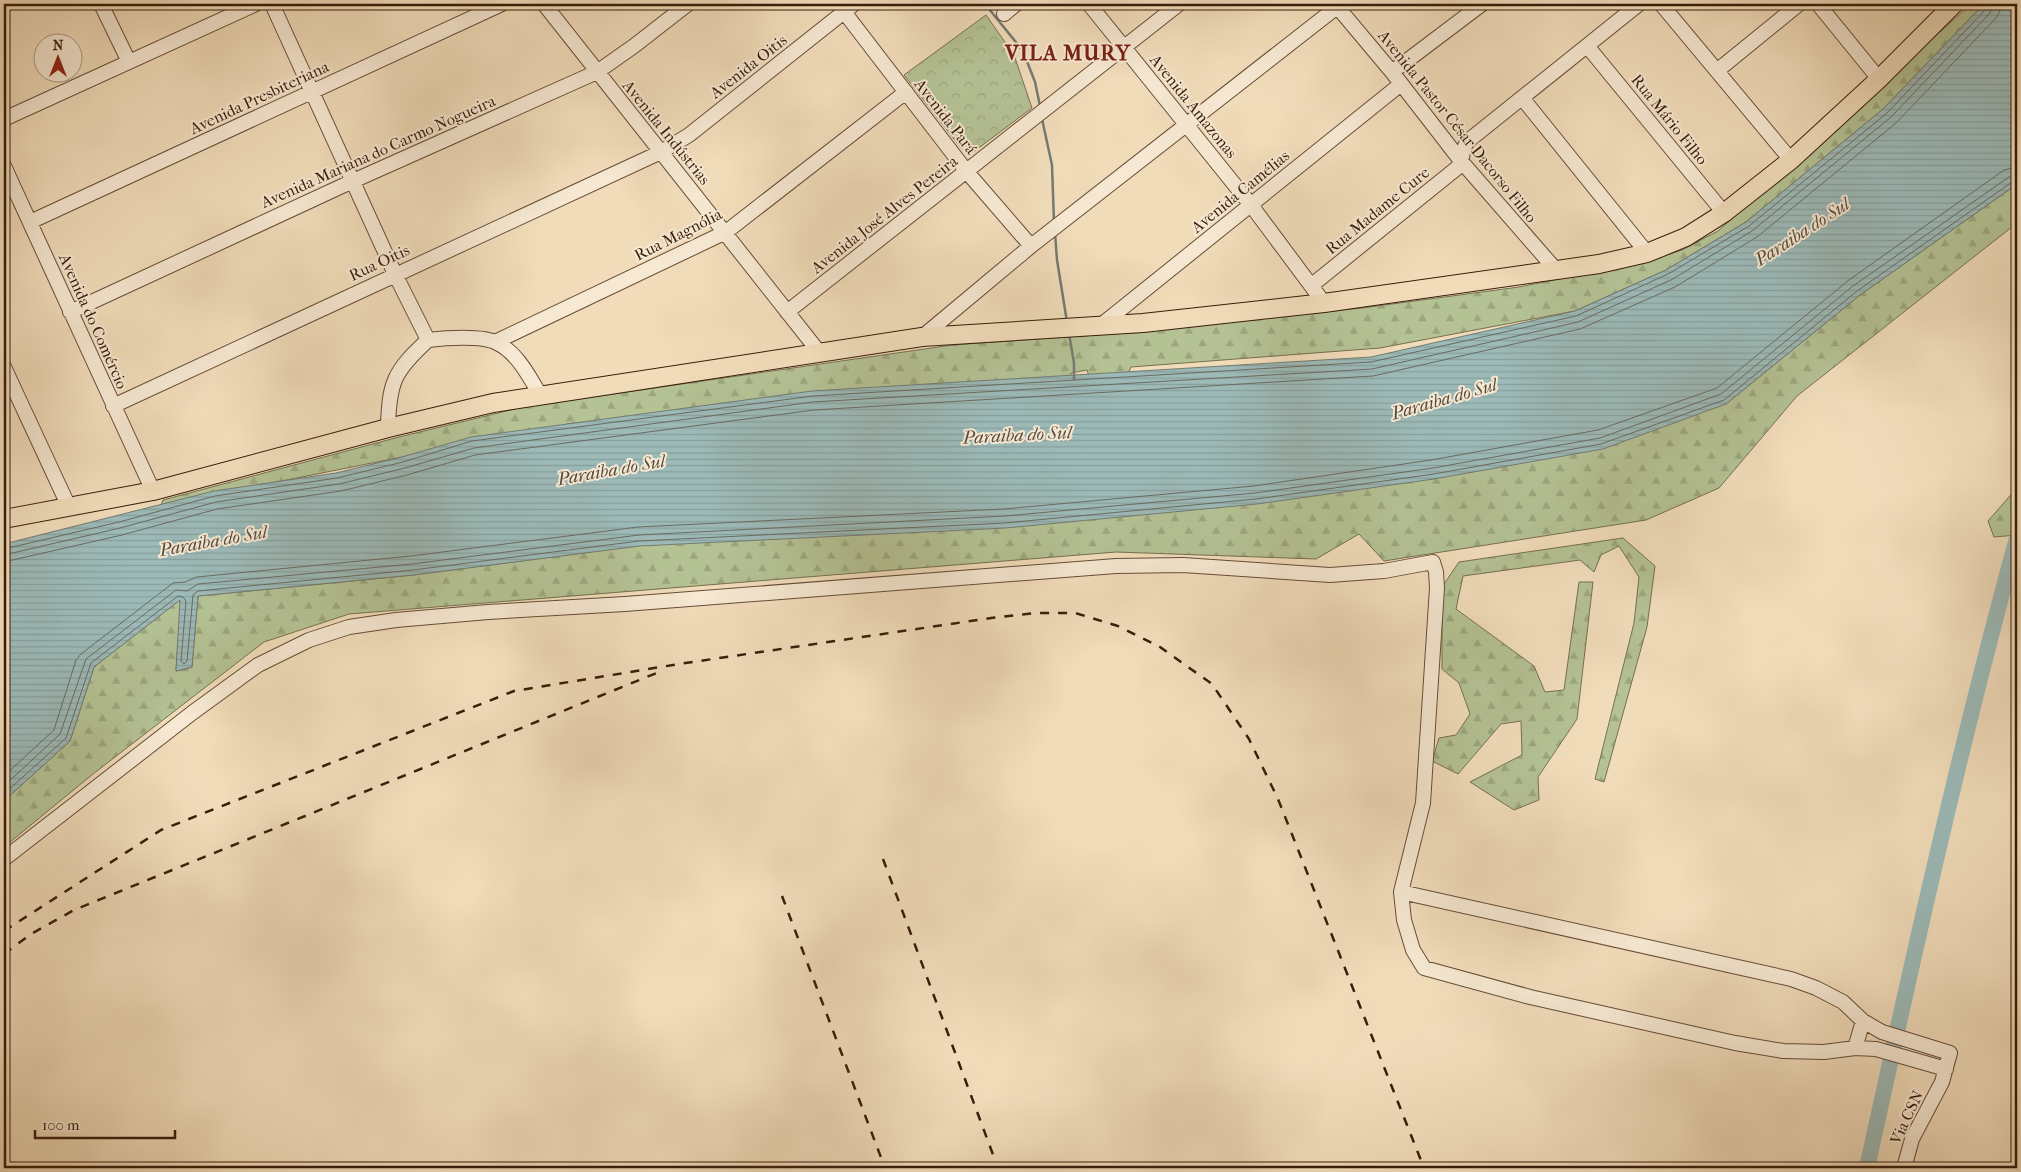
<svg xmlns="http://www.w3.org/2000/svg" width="2021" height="1172" viewBox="0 0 2021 1172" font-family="'IM FELL French Canon',serif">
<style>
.forest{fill:url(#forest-firs);stroke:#766f4f}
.park{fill:url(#park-crowns);stroke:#766f4f}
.water{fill:url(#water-rules);stroke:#747b72}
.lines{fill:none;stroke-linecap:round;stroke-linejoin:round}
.shore{stroke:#6a6b61;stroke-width:1}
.stream{stroke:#747b72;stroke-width:2.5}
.river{stroke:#9cbab8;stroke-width:16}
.minor-casing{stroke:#664c36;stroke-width:16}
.major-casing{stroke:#381c0a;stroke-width:20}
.minor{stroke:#f6e8d2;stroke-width:14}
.major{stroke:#f1dcba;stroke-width:18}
.rail{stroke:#381c0a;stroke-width:2.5;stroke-dasharray:9 9;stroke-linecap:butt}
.labels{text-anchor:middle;stroke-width:4;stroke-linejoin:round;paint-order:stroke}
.street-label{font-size:16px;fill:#381c0a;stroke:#f6e8d2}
.water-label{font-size:18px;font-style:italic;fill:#564b3e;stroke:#f6e8d2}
.district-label{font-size:21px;font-weight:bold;letter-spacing:1px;fill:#7a1f14;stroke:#f6e8d2}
</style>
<defs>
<pattern id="forest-firs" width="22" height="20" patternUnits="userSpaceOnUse" patternTransform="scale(1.25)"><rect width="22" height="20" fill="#b4c294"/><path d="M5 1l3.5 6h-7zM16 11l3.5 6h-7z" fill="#9ca67e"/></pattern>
<pattern id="park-crowns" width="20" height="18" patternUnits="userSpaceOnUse" patternTransform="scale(1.25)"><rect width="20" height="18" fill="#b4c294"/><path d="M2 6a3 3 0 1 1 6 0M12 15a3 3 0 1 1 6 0" fill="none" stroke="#9ca67e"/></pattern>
<pattern id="water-rules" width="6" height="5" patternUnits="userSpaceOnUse" patternTransform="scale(1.25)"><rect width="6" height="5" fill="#9cbab8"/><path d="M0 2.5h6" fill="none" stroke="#879f9d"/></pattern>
</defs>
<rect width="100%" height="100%" fill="#f1dcba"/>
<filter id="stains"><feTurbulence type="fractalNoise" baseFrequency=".004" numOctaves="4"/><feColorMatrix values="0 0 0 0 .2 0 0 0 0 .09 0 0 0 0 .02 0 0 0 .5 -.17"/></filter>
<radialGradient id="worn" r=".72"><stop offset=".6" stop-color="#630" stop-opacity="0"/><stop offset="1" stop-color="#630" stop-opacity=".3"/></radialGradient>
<path class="forest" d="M 1971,4 L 1984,4 L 1883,109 L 1746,222 L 1666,270 L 1575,311 L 1380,348 L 1131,367 L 1120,393 L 1096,397 L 1087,370 L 1071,373 L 1069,393 L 573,423 L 161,505 L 163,500 L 399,437 L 523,407 L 952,345 L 1124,333 L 1362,308 L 1519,287 L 1649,261 L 1682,250 L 1718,231 Z
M 2017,184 L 2017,223 L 1797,396 L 1719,488 L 1646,520 L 1384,561 L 1359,534 L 1316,559 L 1116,552 L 349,614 L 264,642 L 93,774 L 4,847 L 4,801 L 70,741 L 94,667 L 181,599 L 176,671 L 192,667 L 198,596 L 413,575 L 1726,404 L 1860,295 Z
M 2017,488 L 2017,535 L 1994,537 L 1988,521 Z
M 1623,538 L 1655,566 L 1647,627 L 1604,782 L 1595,779 L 1634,623 L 1639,577 L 1619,546 L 1601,555 L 1594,572 L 1580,560 L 1463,576 L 1456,609 L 1534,666 L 1545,692 L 1564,690 L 1579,582 L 1593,582 L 1577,719 L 1538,777 L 1539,800 L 1514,810 L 1470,782 L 1522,755 L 1521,721 L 1501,724 L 1458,774 L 1432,761 L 1439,738 L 1456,735 L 1470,714 L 1459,683 L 1442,669 L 1442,587 L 1459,562 Z"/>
<path class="park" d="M 986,15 L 1014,55 L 1032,108 L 972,153 L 961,148 L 904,75 Z"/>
<path class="water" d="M 1984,4 L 2017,4 L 2017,184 L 1860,295 L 1726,404 L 1603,449 L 1434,479 L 1257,504 L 1006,528 L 640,546 L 413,575 L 198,596 L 192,667 L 176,671 L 180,600 L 94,667 L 70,741 L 4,801 L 4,544 L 214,491 L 336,473 L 402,457 L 471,437 L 812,391 L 1371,357 L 1575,311 L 1666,270 L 1746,222 L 1883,109 Z"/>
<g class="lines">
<path class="shore" d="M 4,549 L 119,522 L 215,496 L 337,478 L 403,462 L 472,441 L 813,396 L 1371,362 L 1576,316 L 1668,274 L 1749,226 L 1887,113 L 1986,9 L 1987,4
M 4,555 L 120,528 L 216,502 L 339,484 L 405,468 L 474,448 L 813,402 L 1372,369 L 1578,322 L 1671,280 L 1752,231 L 1891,117 L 1990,13 L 1993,4
M 4,562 L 122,535 L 217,509 L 341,491 L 407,475 L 475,455 L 814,410 L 1373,376 L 1580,329 L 1675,287 L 1757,237 L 1896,123 L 1996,18 L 2000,11 L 2001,4
M 4,776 L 54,730 L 76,660 L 81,654 L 173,583 L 185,582 L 197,577 L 411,556 L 638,527 L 1004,509 L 1254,486 L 1431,460 L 1598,430 L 1717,388 L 1849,280 L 2004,170 L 2017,167
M 4,786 L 60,734 L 86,659 L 176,590 L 187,591 L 198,584 L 412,564 L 639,535 L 1005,516 L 1255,493 L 1433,468 L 1600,438 L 1721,394 L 1853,286 L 2009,177 L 2017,174
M 4,794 L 66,738 L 91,663 L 178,596 L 183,597 L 186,601 L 181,661 L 184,664 L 187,661 L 193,595 L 198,591 L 413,570 L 639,541 L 1005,523 L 1256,499 L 1434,474 L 1601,444 L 1724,400 L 1857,291 L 2012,182 L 2017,181"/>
<path class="stream" d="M 985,4 L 1023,51 L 1035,82 L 1040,106
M 1042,119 L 1052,165 L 1054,223
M 1055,233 L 1057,260 L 1067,322
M 1069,334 L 1074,363 L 1074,379"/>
<path class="river" d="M 1867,1168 C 1913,957 1960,746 2017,538"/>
<defs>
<path id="minor" d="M 101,4 L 129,62
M 272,4 L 395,274 L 428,340
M 544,4 L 819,352
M 838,4 L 967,172 L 1031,246
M 1089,4 L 1251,205 L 1324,303
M 1335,4 L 1392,72 L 1461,161 L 1556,270
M 1661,4 L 1791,160
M 1818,4 L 1879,79
M 1004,14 L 1016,4
M 1588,47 L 1724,213
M 1718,70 L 1799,4
M 1392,72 L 1482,4
M 1523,99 L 1647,253
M 4,119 L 256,4
M 4,166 L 153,491
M 30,222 L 502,4
M 1312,285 L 1457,168 C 1464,160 1461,149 1468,141 L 1639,4
M 70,312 L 353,181 L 597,72 L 634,46 L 688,4
M 787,312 L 1179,4
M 1100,326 L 1401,84
M 922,337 L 1031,246 L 1337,7
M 428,340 C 444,338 483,335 497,343 C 518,353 529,377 541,396
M 495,342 L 726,232 L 906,92
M 4,367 L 69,507
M 113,406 L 661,152 L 689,135 L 854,4
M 388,428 C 389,382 394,371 428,340
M 4,859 L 192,713 L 258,665 L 309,640 L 349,627 L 396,620 L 488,612 L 625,604 L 1116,566 L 1183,565 L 1330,575 L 1384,571 L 1433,562 L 1436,572 L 1437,588 L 1423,803 L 1401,892 L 1404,920 L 1413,950 L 1424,968 L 1530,997 L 1735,1043 L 1783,1051 L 1824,1052 L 1855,1048 L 1876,1049 L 1946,1069
M 1401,892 L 1791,979 L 1816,988 L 1843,1002 L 1863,1021 L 1882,1032 L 1950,1053 L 1942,1082 L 1912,1139 L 1904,1168
M 1855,1048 L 1863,1021"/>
<path id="major" d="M 4,519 L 153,491 L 388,428 L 493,403 L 922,337 L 1143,323 L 1324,303 L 1599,264 L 1647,253 L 1686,237 L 1724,213 L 1791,160 L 1879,79 L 1954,4"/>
</defs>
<use href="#minor" class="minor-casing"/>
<use href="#major" class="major-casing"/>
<use href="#minor" class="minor"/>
<use href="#major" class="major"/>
<path class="rail" d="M 883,859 L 998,1168
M 782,896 L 885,1168
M 4,931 L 161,830 L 514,691 L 679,664 L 991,618 L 1035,613 L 1075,613 L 1118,626 L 1160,647 L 1212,684 L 1249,739 L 1278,799 L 1424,1168
M 4,954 L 31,934 L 74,910 L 659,672"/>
</g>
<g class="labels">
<g class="street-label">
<text transform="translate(748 66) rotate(-38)" y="6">Avenida Oitis</text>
<text transform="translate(259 97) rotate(-25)" y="6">Avenida Presbiteriana</text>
<text transform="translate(1194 106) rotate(51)" y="6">Avenida Amazonas</text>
<text transform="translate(946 116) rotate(52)" y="6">Avenida Pará</text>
<text transform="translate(1670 119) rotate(51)" y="6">Rua Mário Filho</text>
<text transform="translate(1458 126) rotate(51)" y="6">Avenida Pastor César Dacorso Filho</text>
<text transform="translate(667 132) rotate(51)" y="6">Avenida Indústrias</text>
<text transform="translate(378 151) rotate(-24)" y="6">Avenida Mariana do Carmo Nogueira</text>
<text transform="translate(1240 191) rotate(-39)" y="6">Avenida Camélias</text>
<text transform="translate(1377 210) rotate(-39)" y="6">Rua Madame Cure</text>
<text transform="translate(884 214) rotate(-38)" y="6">Avenida José Alves Pereira</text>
<text transform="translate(678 234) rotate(-27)" y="6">Rua Magnólia</text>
<text transform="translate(379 262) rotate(-25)" y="6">Rua Oitis</text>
<text transform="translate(94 321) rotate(66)" y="6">Avenida do Comércio</text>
<text transform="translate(1906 1117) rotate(-65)" y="6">Via CSN</text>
</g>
<g class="water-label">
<text transform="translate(1802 232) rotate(-33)" y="6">Paraiba do Sul</text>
<text transform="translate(1444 399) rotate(-16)" y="6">Paraiba do Sul</text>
<text transform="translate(1017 435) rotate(-3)" y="6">Paraiba do Sul</text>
<text transform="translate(611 470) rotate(-10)" y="6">Paraiba do Sul</text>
<text transform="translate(213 541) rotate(-10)" y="6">Paraiba do Sul</text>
</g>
<g class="district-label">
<text x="1068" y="60">VILA MURY</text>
</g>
</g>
<rect width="2021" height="1172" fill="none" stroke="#f1dcba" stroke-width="20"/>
<rect x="5" y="5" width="2011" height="1162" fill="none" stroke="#381c0a" stroke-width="2.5"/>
<rect x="10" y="10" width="2001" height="1152" fill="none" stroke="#381c0a"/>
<g transform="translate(58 58)"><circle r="24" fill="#f6e8d2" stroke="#aa9682"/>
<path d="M0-4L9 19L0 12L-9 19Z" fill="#8f2418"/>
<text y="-8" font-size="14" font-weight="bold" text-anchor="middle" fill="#381c0a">N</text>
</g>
<path d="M35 1130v8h140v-8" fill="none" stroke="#381c0a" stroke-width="2.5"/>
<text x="42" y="1130" font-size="15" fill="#381c0a" stroke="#f6e8d2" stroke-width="4" paint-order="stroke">100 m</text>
<rect width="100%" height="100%" filter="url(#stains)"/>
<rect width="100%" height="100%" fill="url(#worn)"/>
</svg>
